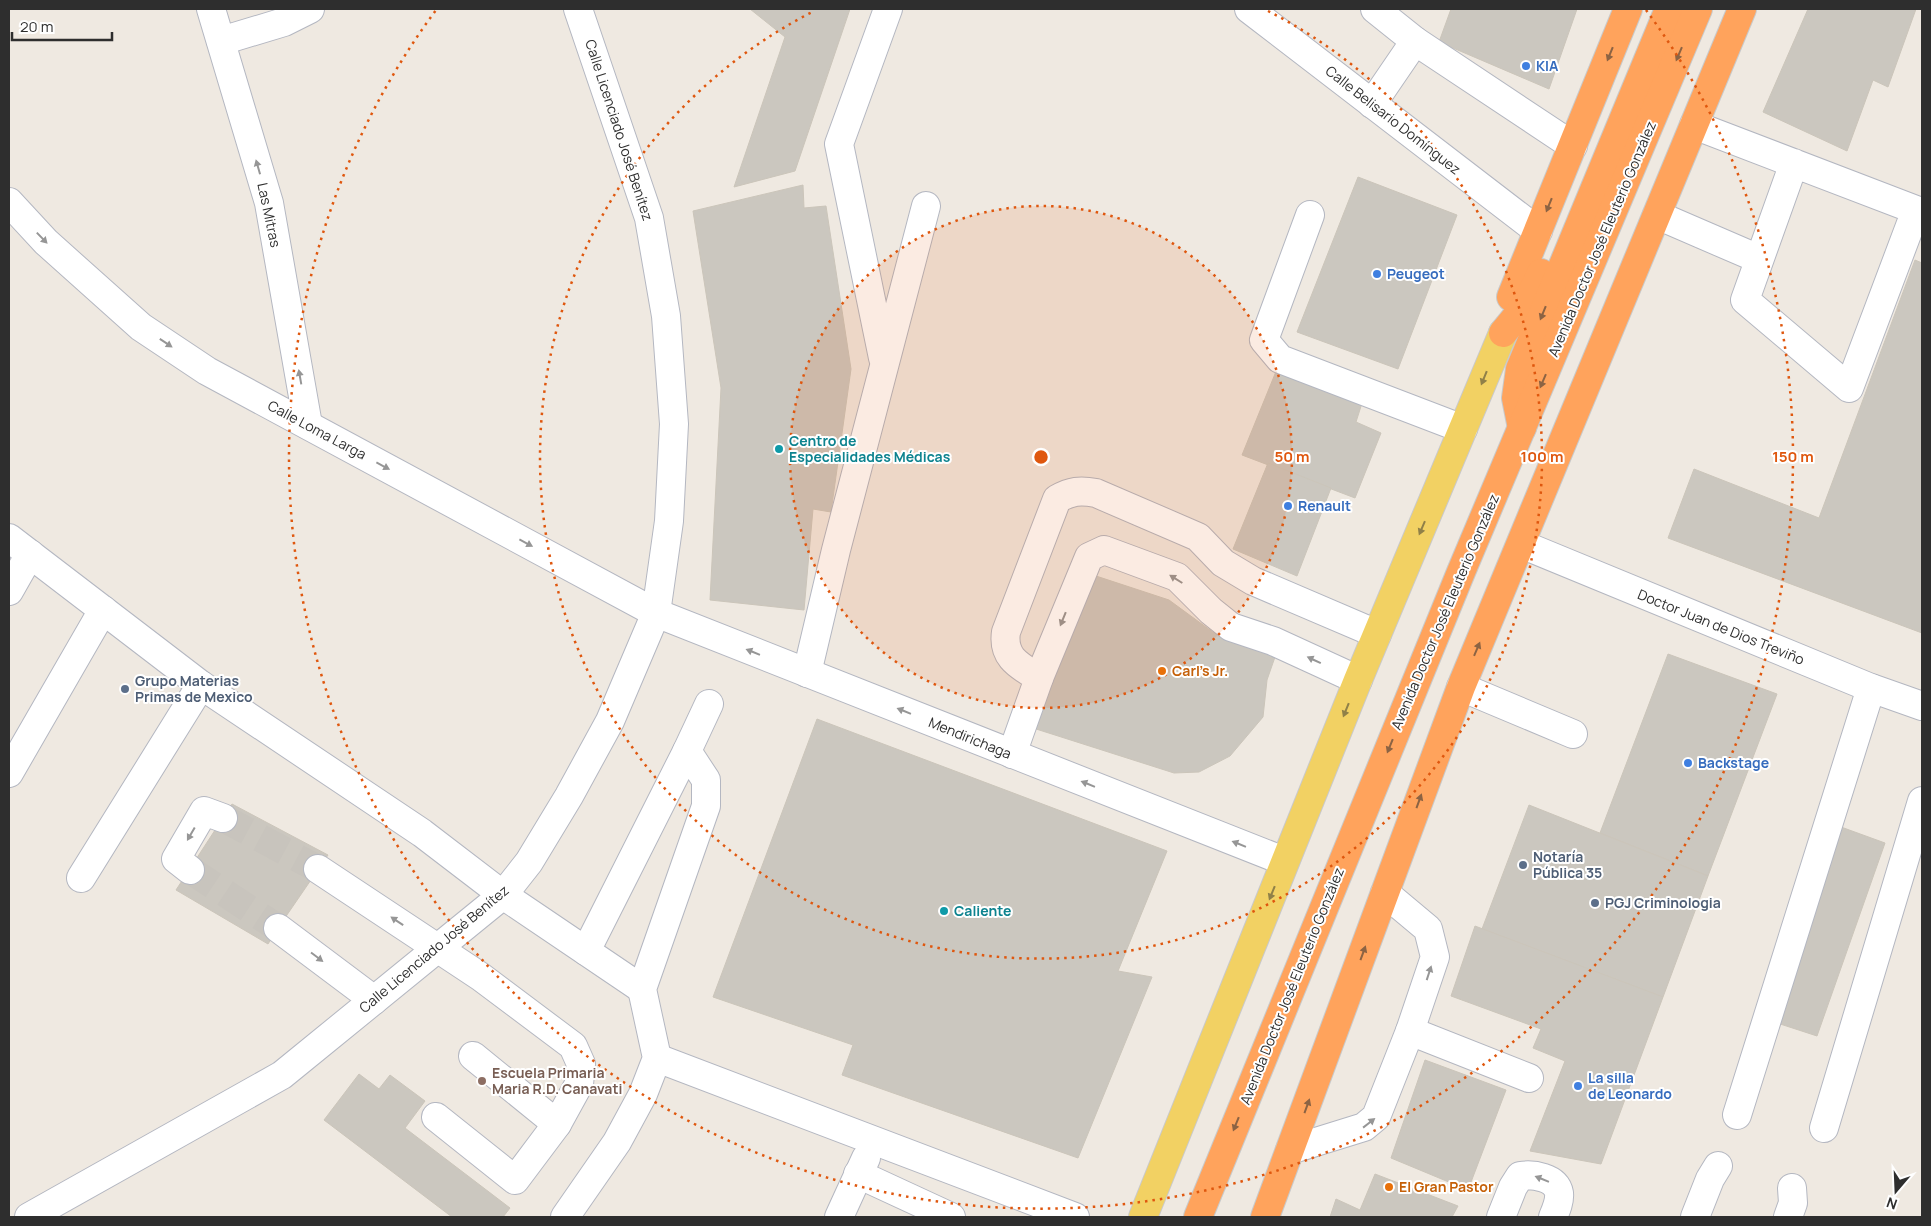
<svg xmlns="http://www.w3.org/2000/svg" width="1931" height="1226" viewBox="0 0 1931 1226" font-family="Manrope,sans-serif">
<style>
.building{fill:#cbc7bf;stroke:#cbc5ba}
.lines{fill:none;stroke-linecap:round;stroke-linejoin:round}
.minor-tunnel{stroke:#c8c4bd;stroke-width:28;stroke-dasharray:28 14;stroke-linecap:butt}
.minor-casing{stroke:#b4b7c1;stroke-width:30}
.major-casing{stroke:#c9c9c9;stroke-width:30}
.highway-casing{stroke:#c9c9c9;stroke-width:30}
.minor{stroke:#fff;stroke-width:28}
.major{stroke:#f2d163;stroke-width:28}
.highway{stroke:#ffa35c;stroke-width:28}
.oneway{fill:#8c6343}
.oneway2{fill:#969696}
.oneway3{fill:#908048}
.ring{fill:none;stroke:#df570e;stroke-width:2.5;stroke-dasharray:2.5 5}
.shop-dot{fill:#3f7fe0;stroke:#fff;stroke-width:2}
.culture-dot{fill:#0f9aa8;stroke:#fff;stroke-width:2}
.food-dot{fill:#e8710a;stroke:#fff;stroke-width:2}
.service-dot{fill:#5c6f8a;stroke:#fff;stroke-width:2}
.education-dot{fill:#8d6e63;stroke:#fff;stroke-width:2}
.labels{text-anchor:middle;stroke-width:4;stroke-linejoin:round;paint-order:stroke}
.shop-label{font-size:14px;font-weight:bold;fill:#366cbe;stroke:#fff;text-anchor:start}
.street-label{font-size:14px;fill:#2e2e2e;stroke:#fff}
.culture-label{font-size:14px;font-weight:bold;fill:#0d838f;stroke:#fff;text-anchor:start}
.food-label{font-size:14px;font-weight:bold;fill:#c56008;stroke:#fff;text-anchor:start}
.service-label{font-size:14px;font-weight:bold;fill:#4e5e75;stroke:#fff;text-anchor:start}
.education-label{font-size:14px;font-weight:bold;fill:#785e54;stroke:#fff;text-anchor:start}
.centre{fill:#df570e;stroke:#fff;stroke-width:2.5}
.ring-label{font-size:15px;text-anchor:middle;font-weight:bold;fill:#df570e;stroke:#fff;stroke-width:4;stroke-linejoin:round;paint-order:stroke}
</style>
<rect width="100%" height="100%" fill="#efe9e1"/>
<!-- building -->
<g class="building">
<path d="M750,9H850L795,171L734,187L785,37Z"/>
<path d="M1451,9H1577L1549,89L1439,42Z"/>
<path d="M1808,9H1916L1888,87L1873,80L1847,151L1763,112Z"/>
<path d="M1358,177L1457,215L1398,369L1297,332Z"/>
<path d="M803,185L804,208L826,206L851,369L831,512L813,509L804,610L710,600L721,388L693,211Z"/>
<path d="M1915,260L1922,263V633L1668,538L1694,469L1819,518Z"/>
<path d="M1277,369L1362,403L1356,422L1381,433L1355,498L1242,455Z"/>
<path d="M1268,463L1331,488L1297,576L1233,549Z"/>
<path d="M1093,575L1169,600L1214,633L1275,657L1267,680L1263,717L1230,756L1199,772L1174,773L1033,728Z"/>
<path d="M1668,654L1777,694L1708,876L1600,833Z"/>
<path d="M817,719L1167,851L1118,971L1152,977L1078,1158L842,1075L853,1045L713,997Z"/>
<path d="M232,804L328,855L278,928L268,944L176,890Z"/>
<path d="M1529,805L1708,876L1663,997L1482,929Z"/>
<path d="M1841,827L1885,843L1817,1036L1771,1021Z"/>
<path d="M1475,926L1663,997L1601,1164L1530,1151L1565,1061L1533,1048L1541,1029L1451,996Z"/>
<path d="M1425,1060L1506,1090L1468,1190L1391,1158Z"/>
<path d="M359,1074L379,1089L390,1075L425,1101L405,1128L510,1208L503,1217H452L324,1120Z"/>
<path d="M1375,1174L1458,1206L1452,1217H1330L1336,1199L1360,1210Z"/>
</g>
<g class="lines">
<!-- minor-tunnel -->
<g class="minor-tunnel">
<path d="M223,818L318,869"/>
<path d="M190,870L278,928"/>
</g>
<!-- minor casing -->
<g class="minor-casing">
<g id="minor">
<path d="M211,9L269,203L308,425"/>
<path d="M1249,9L1538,231"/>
<path d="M1375,9L1415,41"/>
<path d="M221,41L284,22L310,9"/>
<path d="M1372,104L1415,41L1573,146"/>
<path d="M1694,125L1916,210L1849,388L1745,300L1794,163"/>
<path d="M9,202L46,242L141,327L207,371L656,613L1284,861"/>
<path d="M1310,215L1264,340L1280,359L1463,429"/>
<path d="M1657,215L1759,259"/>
<path d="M883,358L839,144L888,9"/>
<path d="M9,538L201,685L422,833L503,895L642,989"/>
<path d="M1521,544L1871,688L1922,706"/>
<path d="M9,591L30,554"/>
<path d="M807,673L836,550L926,206"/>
<path d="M1039,678L1089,557L1104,550L1177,577L1211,611L1231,627L1273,641L1358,680"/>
<path d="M1461,687L1573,734"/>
<path d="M687,751L709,704"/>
<path d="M1012,754L1039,678C1020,666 1002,658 1006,632L1057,499C1071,491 1080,490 1096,493L1198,537L1223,563L1253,581L1377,634"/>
<path d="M9,773L103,610"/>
<path d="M318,869L481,977L573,1046L581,1064L579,1084L557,1124L515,1180L436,1117"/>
<path d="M190,870L176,859L204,811L223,818"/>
<path d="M81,878L201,685"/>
<path d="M278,928L374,1000"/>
<path d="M1410,1031L1529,1078"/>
<path d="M473,1056L557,1124"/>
<path d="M657,1058L1075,1217"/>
<path d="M1737,1115L1871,688"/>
<path d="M1824,1128L1922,801"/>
<path d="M1290,1150L1364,1127L1376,1117L1410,1031L1435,957L1428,929L1385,893"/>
<path d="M858,1174L951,1217"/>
<path d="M29,1217L282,1075L503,895L529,862L569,796L610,721L656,613L669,521L674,424L666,316L649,218L578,9"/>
<path d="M565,1217L617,1142L643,1094L657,1058L642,989L706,806V780L687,751L586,951"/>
<path d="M839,1217L866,1158"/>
<path d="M1501,1217L1513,1187L1520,1176C1533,1174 1556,1177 1559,1193C1560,1201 1556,1210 1553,1217"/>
<path d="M1695,1217L1710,1179L1718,1166"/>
<path d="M1788,1217L1793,1203L1792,1188"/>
</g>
</g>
<!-- major casing -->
<g class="major-casing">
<path id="major" d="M1143,1217L1358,680L1503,333"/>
</g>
<!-- highway casing -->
<g class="highway-casing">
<g id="highway">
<path d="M1511,297L1628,9"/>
<path d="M1503,333L1526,305L1541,273"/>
<path d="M1522,428L1516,398L1520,369L1669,9"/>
<path d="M1198,1217L1461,572L1698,9"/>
<path d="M1265,1217L1461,687L1742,9"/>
</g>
</g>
<!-- minor -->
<use href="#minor" class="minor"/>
<!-- major -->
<use href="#major" class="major"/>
<!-- highway -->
<use href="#highway" class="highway"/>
</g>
<!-- one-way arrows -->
<defs><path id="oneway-solid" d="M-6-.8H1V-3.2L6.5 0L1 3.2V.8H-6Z" transform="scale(1.25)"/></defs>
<g class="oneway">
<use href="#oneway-solid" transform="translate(1610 54) rotate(112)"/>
<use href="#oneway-solid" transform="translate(1679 54) rotate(113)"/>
<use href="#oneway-solid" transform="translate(1549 205) rotate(112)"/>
<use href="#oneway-solid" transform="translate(1543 313) rotate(112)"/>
<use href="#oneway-solid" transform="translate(1543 381) rotate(113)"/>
<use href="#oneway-solid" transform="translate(1477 649) rotate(-67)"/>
<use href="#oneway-solid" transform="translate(1390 746) rotate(112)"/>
<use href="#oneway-solid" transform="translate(1419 801) rotate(-70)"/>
<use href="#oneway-solid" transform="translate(1363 953) rotate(-70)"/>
<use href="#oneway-solid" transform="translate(1307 1106) rotate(-70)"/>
<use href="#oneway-solid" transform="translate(1236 1124) rotate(112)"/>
</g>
<g class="oneway2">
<use href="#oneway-solid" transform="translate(258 167) rotate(-106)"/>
<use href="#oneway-solid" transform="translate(42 238) rotate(46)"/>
<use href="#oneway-solid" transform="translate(166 343) rotate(34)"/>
<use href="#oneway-solid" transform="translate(300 377) rotate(-100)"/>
<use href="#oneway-solid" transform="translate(383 466) rotate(28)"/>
<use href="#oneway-solid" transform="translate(526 543) rotate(28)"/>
<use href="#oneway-solid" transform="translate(1176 579) rotate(-148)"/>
<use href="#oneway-solid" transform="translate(1063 619) rotate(112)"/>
<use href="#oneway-solid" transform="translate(753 652) rotate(-158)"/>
<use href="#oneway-solid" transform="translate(1314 660) rotate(-155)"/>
<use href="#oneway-solid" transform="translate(904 711) rotate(-158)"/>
<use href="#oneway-solid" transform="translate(1088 784) rotate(-158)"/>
<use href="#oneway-solid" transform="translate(191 834) rotate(120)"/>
<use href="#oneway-solid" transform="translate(1239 844) rotate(-158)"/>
<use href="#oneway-solid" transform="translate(397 921) rotate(-146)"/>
<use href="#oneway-solid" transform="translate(317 957) rotate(37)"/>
<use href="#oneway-solid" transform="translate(1429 973) rotate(-72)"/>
<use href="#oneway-solid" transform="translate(1369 1123) rotate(-38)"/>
<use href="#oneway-solid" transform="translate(1542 1179) rotate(-158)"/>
</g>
<g class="oneway3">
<use href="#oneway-solid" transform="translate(1484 378) rotate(112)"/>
<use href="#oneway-solid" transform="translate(1422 528) rotate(113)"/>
<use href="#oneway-solid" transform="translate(1346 710) rotate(112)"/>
<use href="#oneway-solid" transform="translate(1272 893) rotate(112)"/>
</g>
<!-- distance rings -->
<circle cx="1041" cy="457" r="251" fill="#df570e" fill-opacity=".12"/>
<g class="ring">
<circle cx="1041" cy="457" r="251"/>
<path d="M1268 11A501 501 0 1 1 814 11"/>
<path d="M1646 10A752 752 0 1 1 436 10"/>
</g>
<!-- markers -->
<g class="shop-dot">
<circle cx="1526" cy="66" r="5"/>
<circle cx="1377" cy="274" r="5"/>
<circle cx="1288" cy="506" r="5"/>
<circle cx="1688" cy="763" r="5"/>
<circle cx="1578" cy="1086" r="5"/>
</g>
<g class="culture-dot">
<circle cx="779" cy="449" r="5"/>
<circle cx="944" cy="911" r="5"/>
</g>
<g class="food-dot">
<circle cx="1162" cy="671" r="5"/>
<circle cx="1389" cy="1187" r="5"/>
</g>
<g class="service-dot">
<circle cx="125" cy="689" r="5"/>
<circle cx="1523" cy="865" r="5"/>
<circle cx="1595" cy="903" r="5"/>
</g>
<circle class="education-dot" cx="482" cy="1081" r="5"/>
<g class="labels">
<!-- shop labels -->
<g class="shop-label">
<text x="1536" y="71">KIA</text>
<text x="1387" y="279">Peugeot</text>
<text x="1298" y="511">Renault</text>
<text x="1698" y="768">Backstage</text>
<text x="1588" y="1083">La silla<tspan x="1588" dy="16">de Leonardo</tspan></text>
</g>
<!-- street labels -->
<g class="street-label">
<text transform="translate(1393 120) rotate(38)" y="5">Calle Belisario Domínguez</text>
<text transform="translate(619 130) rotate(72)" y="5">Calle Licenciado José Benítez</text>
<text transform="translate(269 215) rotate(78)" y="5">Las Mitras</text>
<text transform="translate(1602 239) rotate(-67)" y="5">Avenida Doctor José Eleuterio González</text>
<text transform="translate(317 430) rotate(28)" y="5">Calle Loma Larga</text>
<text transform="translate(1445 612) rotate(-67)" y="5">Avenida Doctor José Eleuterio González</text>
<text transform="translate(1721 627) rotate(22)" y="5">Doctor Juan de Dios Treviño</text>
<text transform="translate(970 738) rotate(22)" y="5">Mendirichaga</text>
<text transform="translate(434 949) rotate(-40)" y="5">Calle Licenciado José Benítez</text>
<text transform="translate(1292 986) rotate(-68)" y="5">Avenida Doctor José Eleuterio González</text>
</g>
<!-- culture labels -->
<g class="culture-label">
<text x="789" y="446">Centro de<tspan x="789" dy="16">Especialidades Médicas</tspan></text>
<text x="954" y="916">Caliente</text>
</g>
<!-- food labels -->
<g class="food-label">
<text x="1172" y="676">Carl's Jr.</text>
<text x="1399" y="1192">El Gran Pastor</text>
</g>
<!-- service labels -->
<g class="service-label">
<text x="135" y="686">Grupo Materias<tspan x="135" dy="16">Primas de Mexico</tspan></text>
<text x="1533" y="862">Notaría<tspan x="1533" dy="16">Pública 35</tspan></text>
<text x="1605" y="908">PGJ Criminologia</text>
</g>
<!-- education labels -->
<g class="education-label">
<text x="492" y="1078">Escuela Primaria<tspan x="492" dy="16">Maria R.D. Canavati</tspan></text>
</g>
</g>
<circle cx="1041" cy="457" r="8" class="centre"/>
<g class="ring-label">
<text x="1292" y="462">50 m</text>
<text x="1542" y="462">100 m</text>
<text x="1793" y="462">150 m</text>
</g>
<!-- border -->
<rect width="1931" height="1226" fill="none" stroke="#2e2e2e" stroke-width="20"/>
<!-- north arrow -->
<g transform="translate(1896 1191) rotate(199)" stroke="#ffffff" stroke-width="4" paint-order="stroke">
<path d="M0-4L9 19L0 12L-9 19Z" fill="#2e2e2e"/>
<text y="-8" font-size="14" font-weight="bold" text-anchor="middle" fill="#2e2e2e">N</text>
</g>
<!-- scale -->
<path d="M12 32v8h100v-8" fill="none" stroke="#2e2e2e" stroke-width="2.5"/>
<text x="20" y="32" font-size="15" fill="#2e2e2e" stroke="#ffffff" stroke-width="4" paint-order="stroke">20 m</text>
</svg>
